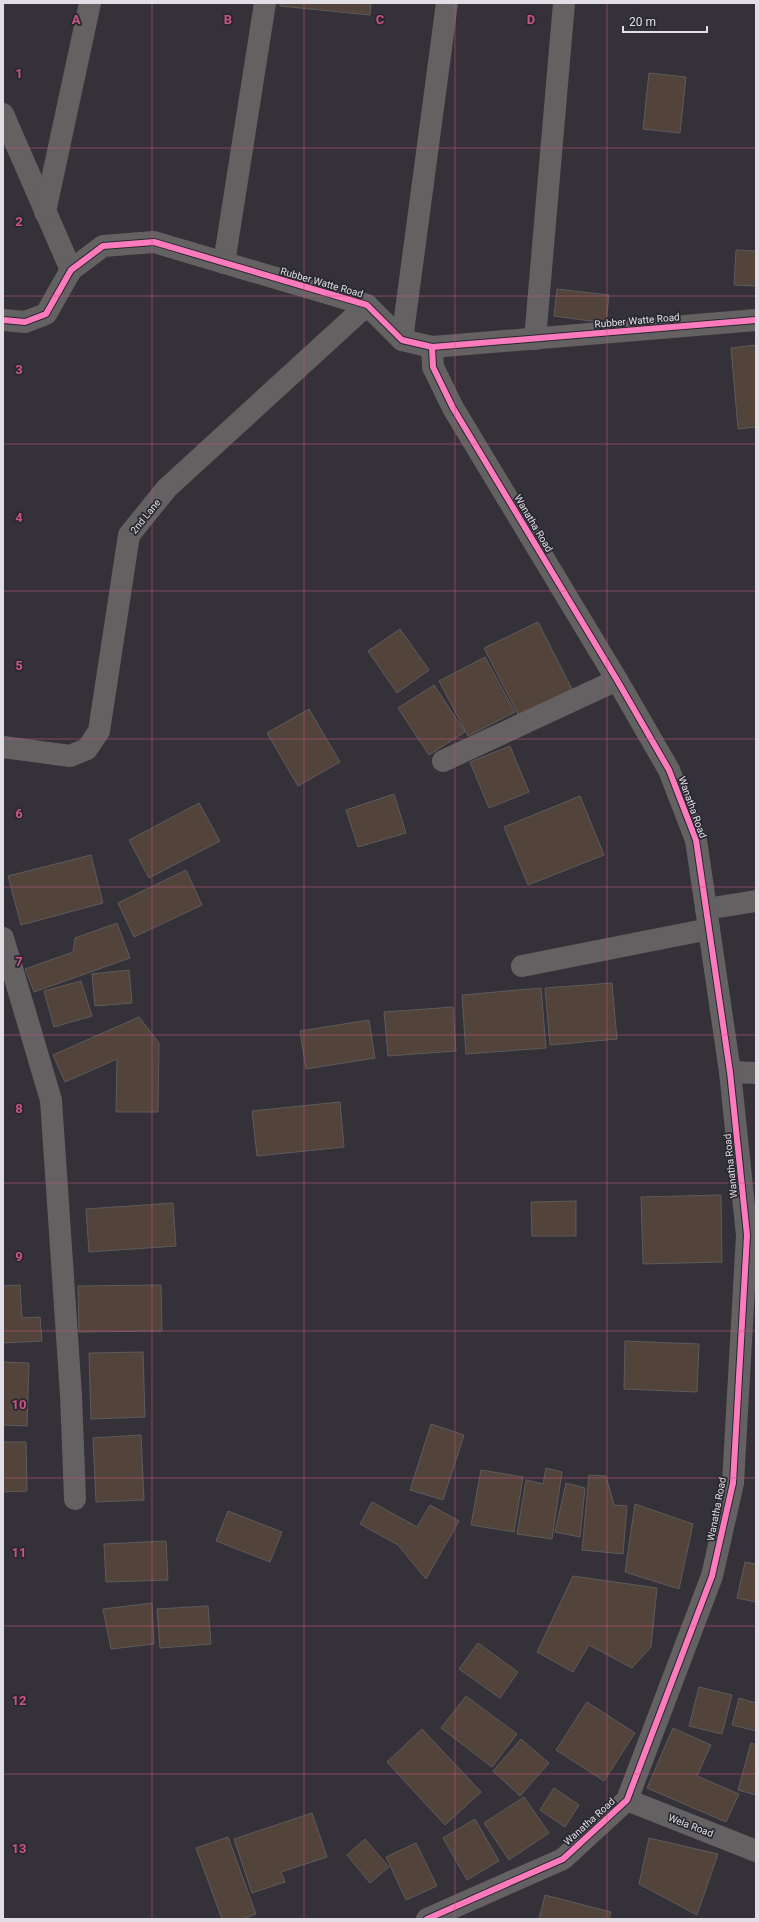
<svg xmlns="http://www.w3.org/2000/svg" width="759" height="1922" viewBox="0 0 759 1922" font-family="Roboto,sans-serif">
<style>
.building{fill:#52443a;stroke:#5e5b5d}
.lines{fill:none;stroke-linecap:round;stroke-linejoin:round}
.minor{stroke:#636162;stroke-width:22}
.cycleway-casing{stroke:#29272f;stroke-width:8}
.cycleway{stroke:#fd7abc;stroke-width:6}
.grid{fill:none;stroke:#cb5484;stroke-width:1;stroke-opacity:0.55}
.labels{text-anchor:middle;stroke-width:3.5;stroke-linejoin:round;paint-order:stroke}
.street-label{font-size:10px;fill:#e1dfe5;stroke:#29272f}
.grid-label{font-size:13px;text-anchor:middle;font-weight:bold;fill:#cb5484;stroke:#29272f;stroke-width:3.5;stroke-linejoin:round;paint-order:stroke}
</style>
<rect width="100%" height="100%" fill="#343238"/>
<!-- building -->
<g class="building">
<path d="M280,3H371L370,15L280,6Z"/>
<path d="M649,73L686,77L680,133L643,129Z"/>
<path d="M736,250L756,251V286L734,285Z"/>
<path d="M557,289L609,295L606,323L554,316Z"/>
<path d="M756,345V427L738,429L731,348Z"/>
<path d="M538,622L572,689L519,716L484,648Z"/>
<path d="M400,629L429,670L397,693L368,651Z"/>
<path d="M485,657L515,712L468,736L439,681Z"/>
<path d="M434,685L465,732L429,755L398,708Z"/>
<path d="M309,709L340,762L298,786L267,733Z"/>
<path d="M510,746L529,792L489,808L470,762Z"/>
<path d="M394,794L406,833L358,847L346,810Z"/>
<path d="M580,796L604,855L528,885L504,827Z"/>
<path d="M199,803L220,841L149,878L129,840Z"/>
<path d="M91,855L103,903L21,925L8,876Z"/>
<path d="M186,870L202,905L134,937L118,903Z"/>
<path d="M117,923L130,958L34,992L25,969L73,952L75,938Z"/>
<path d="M129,970L132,1003L95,1006L92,974Z"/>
<path d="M81,981L92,1016L54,1027L44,991Z"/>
<path d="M612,983L617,1039L550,1045L545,988Z"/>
<path d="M541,988L546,1048L466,1054L462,995Z"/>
<path d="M453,1007L456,1051L388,1056L384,1012Z"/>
<path d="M139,1017L159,1043L158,1112H116L117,1059L65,1082L53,1055Z"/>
<path d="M369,1020L375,1058L306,1069L300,1031Z"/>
<path d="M340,1102L344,1147L257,1156L252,1111Z"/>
<path d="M721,1195L722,1262L643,1264L641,1197Z"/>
<path d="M576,1201V1236H532L531,1202Z"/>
<path d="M173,1203L176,1246L89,1252L86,1209Z"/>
<path d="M20,1285L22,1318L40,1317L42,1341L3,1343V1286Z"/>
<path d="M161,1285L162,1331L79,1332L78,1286Z"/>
<path d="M625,1341L699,1344L697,1392L624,1389Z"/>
<path d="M143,1352L145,1417L91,1419L89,1353Z"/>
<path d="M3,1362L29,1363L27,1426L3,1425Z"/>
<path d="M431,1424L464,1435L443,1500L410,1490Z"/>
<path d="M141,1435L144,1500L96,1502L93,1438Z"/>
<path d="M3,1442H26L27,1491L3,1492Z"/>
<path d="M546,1468L562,1472L552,1539L517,1534L526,1480L543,1484Z"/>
<path d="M481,1470L523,1477L514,1532L471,1525Z"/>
<path d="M589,1475L606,1476L614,1505L627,1506L623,1554L582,1550Z"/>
<path d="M566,1483L585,1488L580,1537L555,1532Z"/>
<path d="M372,1502L417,1527L430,1505L459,1521L426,1579L398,1545L360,1524Z"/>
<path d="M635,1504L693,1524L679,1589L625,1572Z"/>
<path d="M228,1511L282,1532L270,1562L216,1541Z"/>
<path d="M166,1541L168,1580L106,1582L104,1544Z"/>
<path d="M745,1562L756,1564V1602L737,1598Z"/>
<path d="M573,1576L657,1588L651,1647L632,1668L589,1645L573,1672L537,1652Z"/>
<path d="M152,1603L154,1644L111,1649L103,1609Z"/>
<path d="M208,1606L211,1644L160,1648L157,1609Z"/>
<path d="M478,1643L518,1672L500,1698L459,1669Z"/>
<path d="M699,1687L732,1695L722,1734L689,1726Z"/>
<path d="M466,1696L517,1734L492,1767L441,1728Z"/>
<path d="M739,1698L756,1703V1731L732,1725Z"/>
<path d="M587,1702L635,1733L604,1781L556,1750Z"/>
<path d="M673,1728L711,1745L697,1776L739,1794L726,1822L647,1788Z"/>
<path d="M422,1729L481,1792L445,1825L387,1762Z"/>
<path d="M521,1739L549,1763L520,1796L493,1771Z"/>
<path d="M751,1743L756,1745V1795L738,1790Z"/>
<path d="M554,1788L579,1805L565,1827L540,1810Z"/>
<path d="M524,1797L549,1833L509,1860L484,1823Z"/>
<path d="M312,1813L327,1857L281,1872L285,1882L252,1893L234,1839Z"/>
<path d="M475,1819L499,1861L467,1880L443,1838Z"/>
<path d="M228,1837L256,1914L243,1919H222L196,1848Z"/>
<path d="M649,1838L718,1854L697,1915L639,1884Z"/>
<path d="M365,1839L389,1867L370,1883L347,1855Z"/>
<path d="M416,1843L437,1886L406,1900L386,1857Z"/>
<path d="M545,1895L611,1912L609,1919H539Z"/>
</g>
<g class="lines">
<!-- minor -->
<g class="minor">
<path d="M3,114L71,270"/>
<path d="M45,212L90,3"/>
<path d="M224,263L265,3"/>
<path d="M3,320L25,322L46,314L71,270L103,246L154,242L367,305L402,340L432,347L756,320"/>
<path d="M535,339L564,3"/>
<path d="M402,340L447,3"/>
<path d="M3,747L70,756L87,749L99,731L129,535L167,488L367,305"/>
<path d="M443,761L617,680"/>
<path d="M706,909L756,901"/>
<path d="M3,938L51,1100L71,1395L75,1499"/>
<path d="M522,966L709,929"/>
<path d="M730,1072L756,1073"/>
<path d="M627,1800L756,1851"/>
<path d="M427,1919L563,1859L627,1800L712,1576L733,1483L747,1235L730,1072L696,840L669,770L617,680L453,408L433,367L432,347"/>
</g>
<!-- cycleway casing -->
<g class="cycleway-casing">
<g id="cycleway">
<path d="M3,320L25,322L46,314L71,270L103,246L154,242L367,305L402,340L432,347L756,320"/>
<path d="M427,1919L563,1859L627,1800L712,1576L733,1483L747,1235L730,1072L696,840L669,770L617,680L453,408L433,367L432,347"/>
</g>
</g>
<!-- cycleway -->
<use href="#cycleway" class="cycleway"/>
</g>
<!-- grid -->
<path class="grid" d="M152,3V1919M304,3V1919M455,3V1919M607,3V1919M3,148H756M3,296H756M3,444H756M3,591H756M3,739H756M3,887H756M3,1035H756M3,1183H756M3,1331H756M3,1478H756M3,1626H756M3,1774H756"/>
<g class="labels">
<!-- street labels -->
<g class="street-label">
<text transform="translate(322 282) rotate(16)" y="4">Rubber Watte Road</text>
<text transform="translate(637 320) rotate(-5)" y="4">Rubber Watte Road</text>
<text transform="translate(145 516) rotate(-51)" y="4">2nd Lane</text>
<text transform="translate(534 523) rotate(59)" y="4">Wanatha Road</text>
<text transform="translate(693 807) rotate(70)" y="4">Wanatha Road</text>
<text transform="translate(730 1166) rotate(-96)" y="4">Wanatha Road</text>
<text transform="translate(716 1509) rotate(-79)" y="4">Wanatha Road</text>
<text transform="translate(589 1821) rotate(-42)" y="4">Wanatha Road</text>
<text transform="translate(691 1825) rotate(21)" y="4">Wela Road</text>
</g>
</g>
<g class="grid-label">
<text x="76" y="24">A</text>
<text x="228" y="24">B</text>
<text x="380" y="24">C</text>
<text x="531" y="24">D</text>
<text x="19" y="78">1</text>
<text x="19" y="226">2</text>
<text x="19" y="374">3</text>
<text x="19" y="522">4</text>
<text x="19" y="670">5</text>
<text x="19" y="818">6</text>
<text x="19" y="966">7</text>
<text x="19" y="1113">8</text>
<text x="19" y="1261">9</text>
<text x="19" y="1409">10</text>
<text x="19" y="1557">11</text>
<text x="19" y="1705">12</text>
<text x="19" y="1853">13</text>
</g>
<!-- border -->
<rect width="759" height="1922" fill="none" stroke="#e1dfe5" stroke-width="8"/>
<!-- scale -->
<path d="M623 26v6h84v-6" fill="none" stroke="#e1dfe5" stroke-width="2"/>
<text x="629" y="26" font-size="12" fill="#e1dfe5" stroke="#29272f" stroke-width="3" paint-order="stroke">20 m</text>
</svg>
